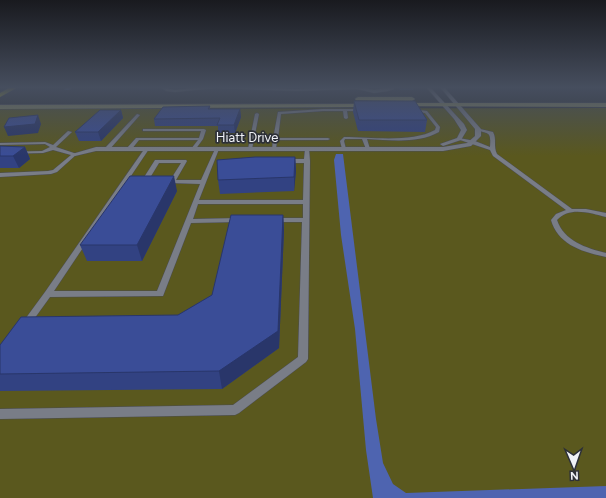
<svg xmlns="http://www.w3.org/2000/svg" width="606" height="498" viewBox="0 0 606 498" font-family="Figtree,sans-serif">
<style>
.green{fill:#5a581e}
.water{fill:#4e64b0}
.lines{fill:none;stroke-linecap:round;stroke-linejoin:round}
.canal{fill:#4e64b0;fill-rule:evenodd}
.service-casing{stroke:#4a4c53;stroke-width:1}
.minor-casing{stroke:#4a4c53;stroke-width:1}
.secondary-casing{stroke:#4a4c53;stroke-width:1}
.motorway-casing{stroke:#4a4c53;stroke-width:1}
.service{fill:#797d87;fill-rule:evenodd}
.minor{fill:#797d87;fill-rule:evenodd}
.secondary{fill:#8e8f64;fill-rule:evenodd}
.motorway{fill:#bfb912;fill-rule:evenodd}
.wall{fill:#324282}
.shaded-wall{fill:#29366a}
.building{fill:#3a4d97;stroke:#29366a}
.labels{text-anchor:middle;stroke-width:3.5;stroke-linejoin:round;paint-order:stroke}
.far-street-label{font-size:13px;fill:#f0f2f7;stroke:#2d3038}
</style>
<rect width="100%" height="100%" fill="#2d3038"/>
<!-- green -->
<path class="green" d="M606,108V498H0V109Z"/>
<!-- water -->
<path class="water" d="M336,154H343L376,419L383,463L393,484L406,493L606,486V498H373L366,450L355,329L341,235L334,160Z"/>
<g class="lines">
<!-- canal -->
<path class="canal" d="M67,87H74L69,90H65L64,89Z"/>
<!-- service casing -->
<g class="service-casing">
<g id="service">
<path d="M323,109H361L363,110L361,111H347L348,118L346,119L344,118L343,111H323L281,114L278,138H328L330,139L328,140H277L276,149L272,150L273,139L278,112Z"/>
<path d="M412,109L427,111L440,127L439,132C417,144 391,140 367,139L370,149L368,150L366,149L362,139H345L344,141L346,149L344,150L342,149L340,141L344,137C370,137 412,143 435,130L436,127L425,113L411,111L410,110Z"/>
<path d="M257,113L259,114L252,149L250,150L248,149L255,114Z"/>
<path d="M137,114L140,115L109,150H105V148Z"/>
<path d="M476,128L493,132C497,139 493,146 497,154L572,209H586L606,213V217C591,213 569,206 557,220C564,241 586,248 606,253V257C583,252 558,245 551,220L556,214L566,210L493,156L490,150L457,139L459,138L475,141L490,147C491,132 490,134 476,130Z"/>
<path d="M143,129H204L206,130L203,139L195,150L191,149L198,140H139L131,150H127V148L136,138H199L201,131H143Z"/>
<path d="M68,131L72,132L56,147L77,154L57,172L51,174L0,177V173L48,171L53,170L71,155L53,150L43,153L0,154V152L42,151L50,147L45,144L0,145V143L45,142L53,145Z"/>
<path d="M145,148L149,149L54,291H157L200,184L170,183L169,182L181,163H159L148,181L149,182L148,183H142L141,182L155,160H186L187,161L176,180H201L215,149L219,148V149L199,200H303L304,163H287L284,161L287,159H304L305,149L309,148L310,161L308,359L306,362L239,413L235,415L0,419V409L233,405L298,357L302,222H274L271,220L274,218H303V204H198L193,219L238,218L241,220L238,222L191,223L163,296L50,297L29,326L26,327L23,326L22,324L23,322L45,292Z"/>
</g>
</g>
<!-- minor casing -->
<g class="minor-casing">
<g id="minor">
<path d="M161,87L175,90L204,87L296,89L360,87L374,90L393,87L394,89L388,91L374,93L357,89L296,91L215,88L175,92L166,91Z"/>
<path d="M426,87H430L464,124L467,130L461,140L443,146L440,144L457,138L461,130L454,119Z"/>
<path d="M440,87H444L481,129V136L471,146L443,151H96L75,156L72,154L96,147H443L467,143L475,136V129Z"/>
</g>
</g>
<!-- secondary casing -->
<g class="secondary-casing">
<g id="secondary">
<path d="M358,97H412L415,99L412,101L356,100L355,99Z"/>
<path d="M404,103H606V107L402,106V104Z"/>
<path d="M368,104V106L366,107L0,109V105Z"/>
</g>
</g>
<!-- motorway casing -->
<g class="motorway-casing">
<path id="motorway" d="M11,87H18L0,97V93Z"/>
</g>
<!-- service -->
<use href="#service" class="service"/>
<!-- minor -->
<use href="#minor" class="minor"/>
<!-- secondary -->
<use href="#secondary" class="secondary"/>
<!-- motorway -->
<use href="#motorway" class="motorway"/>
</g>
<!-- wall -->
<g class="wall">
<path d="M395,87H414L413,90H400Z"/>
<path d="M459,87H606V88H461Z"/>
<path d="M354,101L427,120L425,132L358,131L353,112Z"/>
<path d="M210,106V109H240L241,117L235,133H218V126H155L154,119Z"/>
<path d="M121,110L123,118L101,141H79L75,132Z"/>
<path d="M0,146L25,147L30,159L19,168H0Z"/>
<path d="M295,157L296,171L294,191L220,194L218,180Z"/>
<path d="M177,191L142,261H87L80,245Z"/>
<path d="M283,215L284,230L279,348L222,389L0,391V345L178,315L212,295Z"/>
</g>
<!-- shaded-wall -->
<g class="shaded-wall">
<path d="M137,87H155V88L138,90Z"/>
<path d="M372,87H383L372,88Z"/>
<path d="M240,109L241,117L235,133L234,125Z"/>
<path d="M121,110L123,118L101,141L98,132Z"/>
<path d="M38,115L41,124L38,133L8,136L4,127Z"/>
<path d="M25,147L30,159L19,168L13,156Z"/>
<path d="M295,157L296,171L294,191V177Z"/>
<path d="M174,176L177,191L142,261L137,245Z"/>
<path d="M283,215L284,230L279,348L222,389L219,371Z"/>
</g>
<!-- building -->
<g class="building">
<path d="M354,101H415L427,120H359Z"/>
<path d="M210,106L208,109H240L234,125H217L220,118L154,119L163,107Z"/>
<path d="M100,110H121L98,132H75Z"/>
<path d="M38,115L35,124L4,127L9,118Z"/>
<path d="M0,146L25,147L13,156H0Z"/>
<path d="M255,157H295L294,177L218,180L217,160Z"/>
<path d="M130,176H174L137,245H80Z"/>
<path d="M231,215H283L278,331L219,371L0,374V345L21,317L178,315L212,295Z"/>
</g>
<!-- sky -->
<linearGradient id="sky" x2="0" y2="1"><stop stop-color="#191a1f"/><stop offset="0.56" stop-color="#464e5e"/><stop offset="1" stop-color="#464e5e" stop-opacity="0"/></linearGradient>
<rect width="606" height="156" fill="url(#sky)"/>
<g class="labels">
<!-- far-street labels -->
<g class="far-street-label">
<text x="247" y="142">Hiatt Drive</text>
</g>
</g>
<!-- north arrow -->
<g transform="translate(574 466) rotate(178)" stroke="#2d3038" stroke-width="3" paint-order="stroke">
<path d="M0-3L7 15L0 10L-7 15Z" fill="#f0f2f7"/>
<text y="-6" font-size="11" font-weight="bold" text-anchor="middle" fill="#f0f2f7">N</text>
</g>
</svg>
